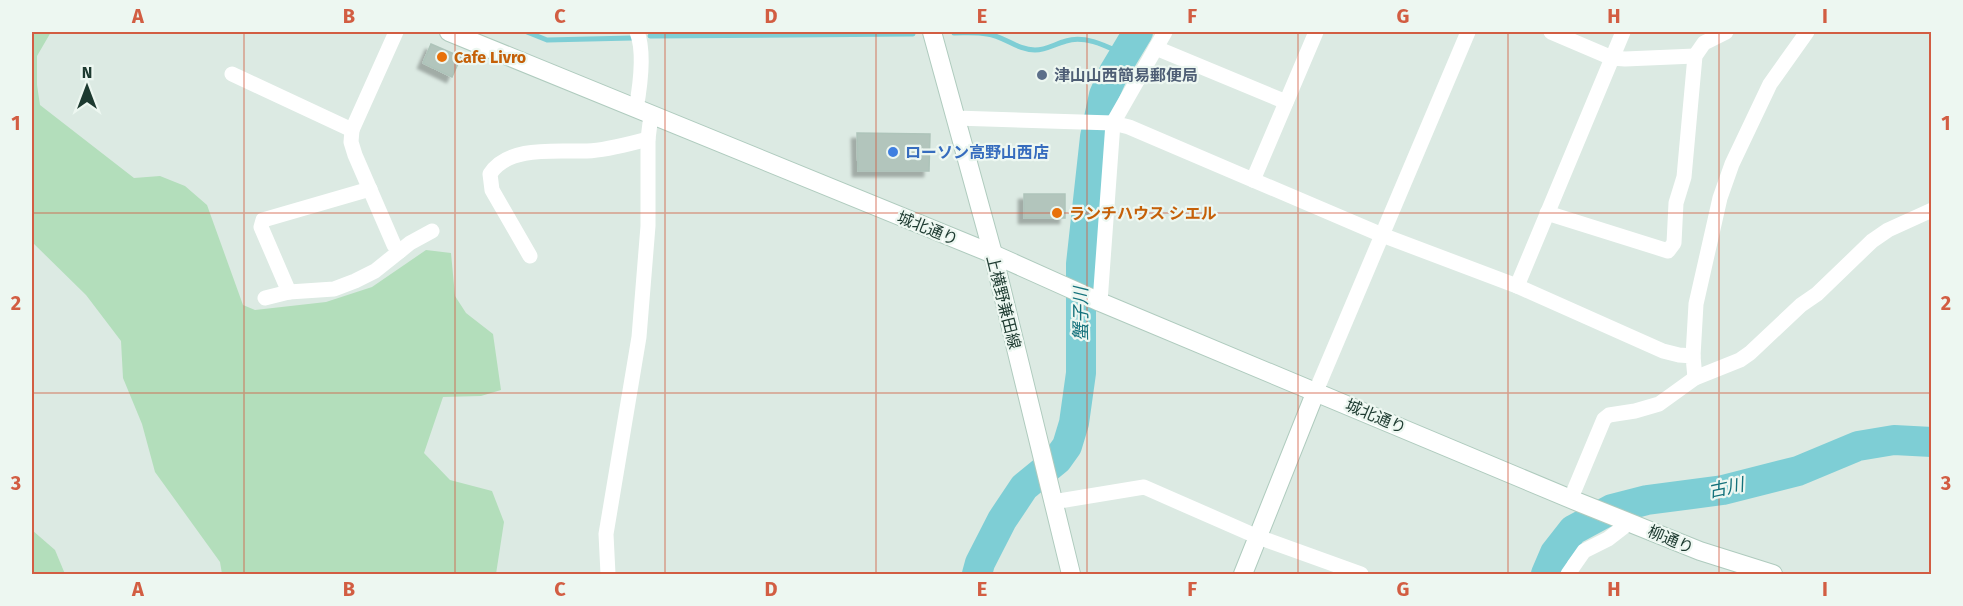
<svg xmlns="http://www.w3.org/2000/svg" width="1963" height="606" viewBox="0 0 1963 606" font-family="'Fira Sans','Noto Sans JP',sans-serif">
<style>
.green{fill:#b3debb}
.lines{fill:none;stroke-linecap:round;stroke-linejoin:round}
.stream{stroke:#7eced5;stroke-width:5}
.river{stroke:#7eced5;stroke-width:30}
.building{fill:#b2c5bc;stroke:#aec4ba;stroke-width:1.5;filter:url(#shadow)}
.secondary-casing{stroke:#afcbbe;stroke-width:20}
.street{stroke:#fff;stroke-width:15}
.secondary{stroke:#fff;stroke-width:18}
.grid{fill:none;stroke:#d25d42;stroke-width:1.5;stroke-opacity:0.55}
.food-dot{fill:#e8710a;stroke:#edf7f1;stroke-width:2}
.service-dot{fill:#5c6f8a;stroke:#edf7f1;stroke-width:2}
.shop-dot{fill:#3f7fe0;stroke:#edf7f1;stroke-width:2}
.labels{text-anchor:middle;stroke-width:4.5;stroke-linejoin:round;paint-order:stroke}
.food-label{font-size:16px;font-weight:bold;fill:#c56008;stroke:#edf7f1;text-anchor:start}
.service-label{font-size:16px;font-weight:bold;fill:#4e5e75;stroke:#edf7f1;text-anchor:start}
.shop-label{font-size:16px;font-weight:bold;fill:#366cbe;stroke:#edf7f1;text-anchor:start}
.street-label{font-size:16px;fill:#1d3a30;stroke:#edf7f1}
.water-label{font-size:18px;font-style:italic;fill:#13717b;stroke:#edf7f1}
.neatline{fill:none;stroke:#d25d42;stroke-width:2}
.grid-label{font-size:20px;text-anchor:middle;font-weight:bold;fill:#d25d42}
</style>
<defs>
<filter id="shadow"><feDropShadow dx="-5.5" dy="5.5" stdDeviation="1.5" flood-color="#0004"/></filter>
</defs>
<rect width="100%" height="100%" fill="#dceae3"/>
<!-- green -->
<g class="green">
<path d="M32,32H51L37,56V85L40,105L134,178L160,176L185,186L207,205L243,305L255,310L326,302L372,287L426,250L451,253L455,296L466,313L493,334L501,390L481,396L443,397L424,453L450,480L492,491L504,522L496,574H222L220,562L155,472L142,424L123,378L121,341L86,295L32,242Z"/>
<path d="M32,530L55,550L65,574H32Z"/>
</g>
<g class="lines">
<!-- stream -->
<g class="stream">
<path d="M527,32L547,40L632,38"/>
<path d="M954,33C965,33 976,32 987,34C1004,36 1017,50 1035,50C1046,50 1055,44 1066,41C1085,35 1106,46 1123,54"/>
<path d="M650,36L913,34"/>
</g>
<!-- river -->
<g class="river">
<path d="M977,574L980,563L1002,520L1024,487L1057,460L1067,446L1074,423L1081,373V264L1095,137L1104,95L1114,72L1138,32"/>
<path d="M1546,574L1555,553L1573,530L1612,509L1647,500L1723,490L1798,471L1858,446L1894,440L1932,442"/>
</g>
</g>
<!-- building -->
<g class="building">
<path d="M431,44L461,57L452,77L423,63Z"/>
<path d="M857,133L930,134L929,171H858Z"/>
<rect x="1024" y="194" width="41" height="24"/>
</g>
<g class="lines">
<!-- secondary casing -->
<g class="secondary-casing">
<g id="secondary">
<path d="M449,32L993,254L1100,302L1578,502L1700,551L1773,574"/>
<path d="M932,32L993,254L1071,574"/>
<path d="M1243,574L1316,391"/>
</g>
</g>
<!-- street -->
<g class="street">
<path d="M1551,32L1612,58L1625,59L1695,56"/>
<path d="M1156,48L1286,102"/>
<path d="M232,74L352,130L396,32"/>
<path d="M636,109C640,87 645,52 637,32"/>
<path d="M955,118L1113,123L1129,127L1382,235L1517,286L1663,351L1679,355L1693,356L1695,378"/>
<path d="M352,130L351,142L355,155L394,245L400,251"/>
<path d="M1253,180L1316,32"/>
<path d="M1547,213L1668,251L1674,243L1676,203L1684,177L1695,56L1704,43L1726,32"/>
<path d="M530,256L492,190L490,174C508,145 558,152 587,151C608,150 628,144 648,139"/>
<path d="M1517,286L1623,32"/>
<path d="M289,292L261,227L263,220L370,189"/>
<path d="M265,298L289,292L334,289L355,281L375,271L410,243L432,231"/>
<path d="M1100,302L1113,123L1165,32"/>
<path d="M1693,356L1696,304L1720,198L1732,164L1770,84L1807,32"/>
<path d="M1316,391L1468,32"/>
<path d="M1571,498L1604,419L1609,415L1635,411L1659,404L1695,378L1740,360L1750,353L1801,305L1817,294L1872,241L1888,230L1932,210"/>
<path d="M1053,502L1144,487L1258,537L1361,574"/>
<path d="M608,574L606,534L639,337L648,226V139L651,115"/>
<path d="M1568,574L1584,551L1608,539L1630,522"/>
</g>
<!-- secondary -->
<use href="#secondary" class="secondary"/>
</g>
<!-- grid -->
<path class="grid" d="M244,32V574M455,32V574M665,32V574M876,32V574M1087,32V574M1298,32V574M1508,32V574M1719,32V574M32,213H1932M32,393H1932"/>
<!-- markers -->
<g class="food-dot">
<circle cx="442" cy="57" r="6"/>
<circle cx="1057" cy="213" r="6"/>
</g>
<circle class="service-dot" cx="1042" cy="75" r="6"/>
<circle class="shop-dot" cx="893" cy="152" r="6"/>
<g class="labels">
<!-- food labels -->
<g class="food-label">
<text x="454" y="63">Cafe Livro</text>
<text x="1069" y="219">ランチハウス シエル</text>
</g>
<!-- service labels -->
<g class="service-label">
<text x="1054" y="81">津山山西簡易郵便局</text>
</g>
<!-- shop labels -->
<g class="shop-label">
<text x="905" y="158">ローソン高野山西店</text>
</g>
<!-- street labels -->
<g class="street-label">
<text transform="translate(928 228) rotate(22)" y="6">城北通り</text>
<text transform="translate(1004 302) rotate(76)" y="6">上横野兼田線</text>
<text transform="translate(1376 416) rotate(23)" y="6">城北通り</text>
<text transform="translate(1671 539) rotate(23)" y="6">柳通り</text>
</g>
<!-- water labels -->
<g class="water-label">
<text transform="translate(1081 314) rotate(-90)" y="6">蟹子川</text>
<text transform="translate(1726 488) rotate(-12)" y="6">古川</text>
</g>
</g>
<!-- border -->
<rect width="1963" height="606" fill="none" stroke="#edf7f1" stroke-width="66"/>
<!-- north arrow -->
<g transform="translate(87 87)" stroke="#edf7f1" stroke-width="4.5" paint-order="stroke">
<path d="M0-4.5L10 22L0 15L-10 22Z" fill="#1d3a30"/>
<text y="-9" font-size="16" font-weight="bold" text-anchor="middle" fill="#1d3a30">N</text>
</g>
<rect x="33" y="33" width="1897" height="540" class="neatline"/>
<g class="grid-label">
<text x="138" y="23">A</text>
<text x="349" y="23">B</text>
<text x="560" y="23">C</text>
<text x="771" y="23">D</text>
<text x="982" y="23">E</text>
<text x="1192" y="23">F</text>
<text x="1403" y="23">G</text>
<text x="1614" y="23">H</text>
<text x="1825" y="23">I</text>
<text x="16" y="130">1</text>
<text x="1946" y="130">1</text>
<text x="16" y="310">2</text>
<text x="1946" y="310">2</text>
<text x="16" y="490">3</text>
<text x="1946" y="490">3</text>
<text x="138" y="596">A</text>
<text x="349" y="596">B</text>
<text x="560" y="596">C</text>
<text x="771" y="596">D</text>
<text x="982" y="596">E</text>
<text x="1192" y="596">F</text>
<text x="1403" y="596">G</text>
<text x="1614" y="596">H</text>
<text x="1825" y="596">I</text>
</g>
</svg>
